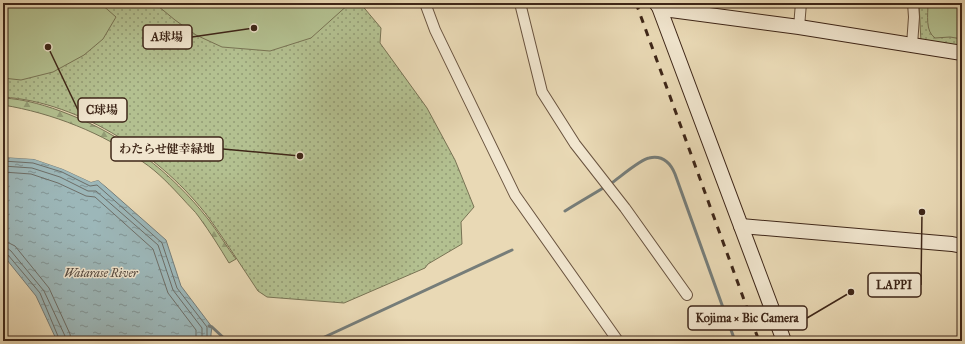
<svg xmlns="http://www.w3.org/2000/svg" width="965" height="344" viewBox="0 0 965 344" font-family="'IM FELL Great Primer','Noto Serif JP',serif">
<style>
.grass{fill:url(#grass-dots);stroke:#787354}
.forest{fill:url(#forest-firs);stroke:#787354}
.pitch{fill:#b3c090;stroke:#787354}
.water{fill:url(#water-ripples);stroke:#767d79}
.pier{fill:#e9d9b5}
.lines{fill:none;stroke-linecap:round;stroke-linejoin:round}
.shore{stroke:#6d6e68;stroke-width:1}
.stream{stroke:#767d79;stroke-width:3}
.street-casing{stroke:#69533f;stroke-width:12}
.secondary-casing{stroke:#3e2618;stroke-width:16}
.street{stroke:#f1e6cf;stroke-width:10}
.secondary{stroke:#f1e6cf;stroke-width:14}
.rail{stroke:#3e2618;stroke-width:3;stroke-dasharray:7 7;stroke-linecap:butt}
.labels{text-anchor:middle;stroke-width:3;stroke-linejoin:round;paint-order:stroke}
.water-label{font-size:12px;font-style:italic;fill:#564a40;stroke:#f1e6cf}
.leader{fill:none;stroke:#3e2618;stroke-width:1.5}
.callout-dot{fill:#3e2618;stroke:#f1e6cf;stroke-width:1.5}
.callout{fill:#f1e6cf;stroke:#3e2618;stroke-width:1.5}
.callout-label{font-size:12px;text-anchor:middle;font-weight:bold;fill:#3e2618}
</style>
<defs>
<pattern id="grass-dots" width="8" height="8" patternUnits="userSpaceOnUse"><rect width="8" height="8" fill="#b3c090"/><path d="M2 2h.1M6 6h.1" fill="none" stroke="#939c75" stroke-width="1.8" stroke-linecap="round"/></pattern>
<pattern id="forest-firs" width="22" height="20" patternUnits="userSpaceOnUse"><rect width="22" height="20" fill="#b3c090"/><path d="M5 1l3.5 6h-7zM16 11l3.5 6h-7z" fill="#939c75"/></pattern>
<pattern id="water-ripples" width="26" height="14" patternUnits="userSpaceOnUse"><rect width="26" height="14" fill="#9cb7b9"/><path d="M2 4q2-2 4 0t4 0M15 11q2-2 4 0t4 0" fill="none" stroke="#819595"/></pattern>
</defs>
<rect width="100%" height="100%" fill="#e9d9b5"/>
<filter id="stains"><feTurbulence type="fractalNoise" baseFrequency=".005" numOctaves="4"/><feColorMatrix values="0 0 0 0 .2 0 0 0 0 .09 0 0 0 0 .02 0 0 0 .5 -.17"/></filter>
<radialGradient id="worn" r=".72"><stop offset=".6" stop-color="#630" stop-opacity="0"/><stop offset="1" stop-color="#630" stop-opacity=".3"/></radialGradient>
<!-- grass -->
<g class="grass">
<path d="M3,3H360L381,28L380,43L427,108L455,160L474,207L461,222L462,244L428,264L425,268L344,303L267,297L258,291C242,267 226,242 209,218C163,157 81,102 3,97Z"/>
<path d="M919,3H962V48L921,42Z"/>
</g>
<!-- forest -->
<path class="forest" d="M3,98C25,99 48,106 68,114C123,135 171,172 208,219C218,232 226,246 236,259L229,263C220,248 210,232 199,217C195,211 188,205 183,199C171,186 158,172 143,162C103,133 52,113 3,105Z"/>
<!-- pitch -->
<g class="pitch">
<path d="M3,3H100L116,17L103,39L84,55L53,72L21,80L3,78Z"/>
<path d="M160,3H350L311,38L270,51L222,47L196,35L175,20L158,6Z"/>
<path d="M928,3H962V39L950,37L935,38C925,31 928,15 928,3Z"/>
</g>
<!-- water -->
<path class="water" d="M3,157L34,159L63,169L91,182L98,180L166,240L181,286L212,327L211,334V341H57L36,296L3,255Z"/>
<!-- pier -->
<path class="pier" d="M3,155L34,157L64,167L92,180L98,178L132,207L98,180L91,182L63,169L34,159L3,157Z"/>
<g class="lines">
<!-- shore -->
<g class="shore">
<path d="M3,161L33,163L62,172L90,186L97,185L162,243L177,288L207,327V341"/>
<path d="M3,166L32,168L60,177L88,191H96L158,245L173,290L202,328V341"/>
<path d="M3,172L31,174L58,183L86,196L95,197L153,249L168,293L196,330V341"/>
<path d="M3,242L9,243L15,246L49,288L70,334L71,341"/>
<path d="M3,248H7L11,251L44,291L65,336V341"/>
<path d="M3,253L8,255L40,293L60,341"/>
</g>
<!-- stream -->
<g class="stream">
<path d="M565,211C581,201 597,192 613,182C620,177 641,159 649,158C662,155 670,162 675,174L735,341"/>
<path d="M209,326L212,327L227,341"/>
<path d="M316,341L512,250"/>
</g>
<!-- street casing -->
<g class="street-casing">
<g id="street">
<path d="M425,3L435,30L515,195L618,341"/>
<path d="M520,3L542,92L575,144L625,208L687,295"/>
<path d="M799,27L801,3"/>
<path d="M912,45L914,17L913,3"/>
</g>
</g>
<!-- secondary casing -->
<g class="secondary-casing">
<g id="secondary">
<path d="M656,3L659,7L784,341"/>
<path d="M659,7L671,10L799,27L962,53"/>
<path d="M741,226L952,244L962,246"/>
</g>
</g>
<!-- street -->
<use href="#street" class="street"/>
<!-- secondary -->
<use href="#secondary" class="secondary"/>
<!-- rail -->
<path class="rail" d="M636,3L759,341"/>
</g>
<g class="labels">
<!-- water labels -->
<g class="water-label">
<text x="101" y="277">Watarase River</text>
</g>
</g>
<!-- callouts -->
<path class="leader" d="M254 28L192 37M48 47L78 110M300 156L223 149M922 212L921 285M851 292L807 318"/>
<g class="callout-dot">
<circle cx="254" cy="28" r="4"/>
<circle cx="48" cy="47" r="4"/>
<circle cx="300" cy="156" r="4"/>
<circle cx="922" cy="212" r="4"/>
<circle cx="851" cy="292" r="4"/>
</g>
<g class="callout">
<rect x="143" y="25" width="49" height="24" rx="4"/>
<rect x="78" y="98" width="49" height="24" rx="4"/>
<rect x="111" y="137" width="112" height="24" rx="4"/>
<rect x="868" y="273" width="53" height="24" rx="4"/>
<rect x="688" y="306" width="119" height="24" rx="4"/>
</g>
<g class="callout-label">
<text x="167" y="41">A球場</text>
<text x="102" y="114">C球場</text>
<text x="167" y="153">わたらせ健幸緑地</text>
<text x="894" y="289">LAPPI</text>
<text x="747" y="322">Kojima × Bic Camera</text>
</g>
<!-- margin -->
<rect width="965" height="344" fill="none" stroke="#e9d9b5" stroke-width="16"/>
<rect x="4" y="4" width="957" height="336" fill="none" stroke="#3e2618" stroke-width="2"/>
<rect x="8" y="8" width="949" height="328" fill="none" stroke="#3e2618"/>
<rect width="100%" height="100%" filter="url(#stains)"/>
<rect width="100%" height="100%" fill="url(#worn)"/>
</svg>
